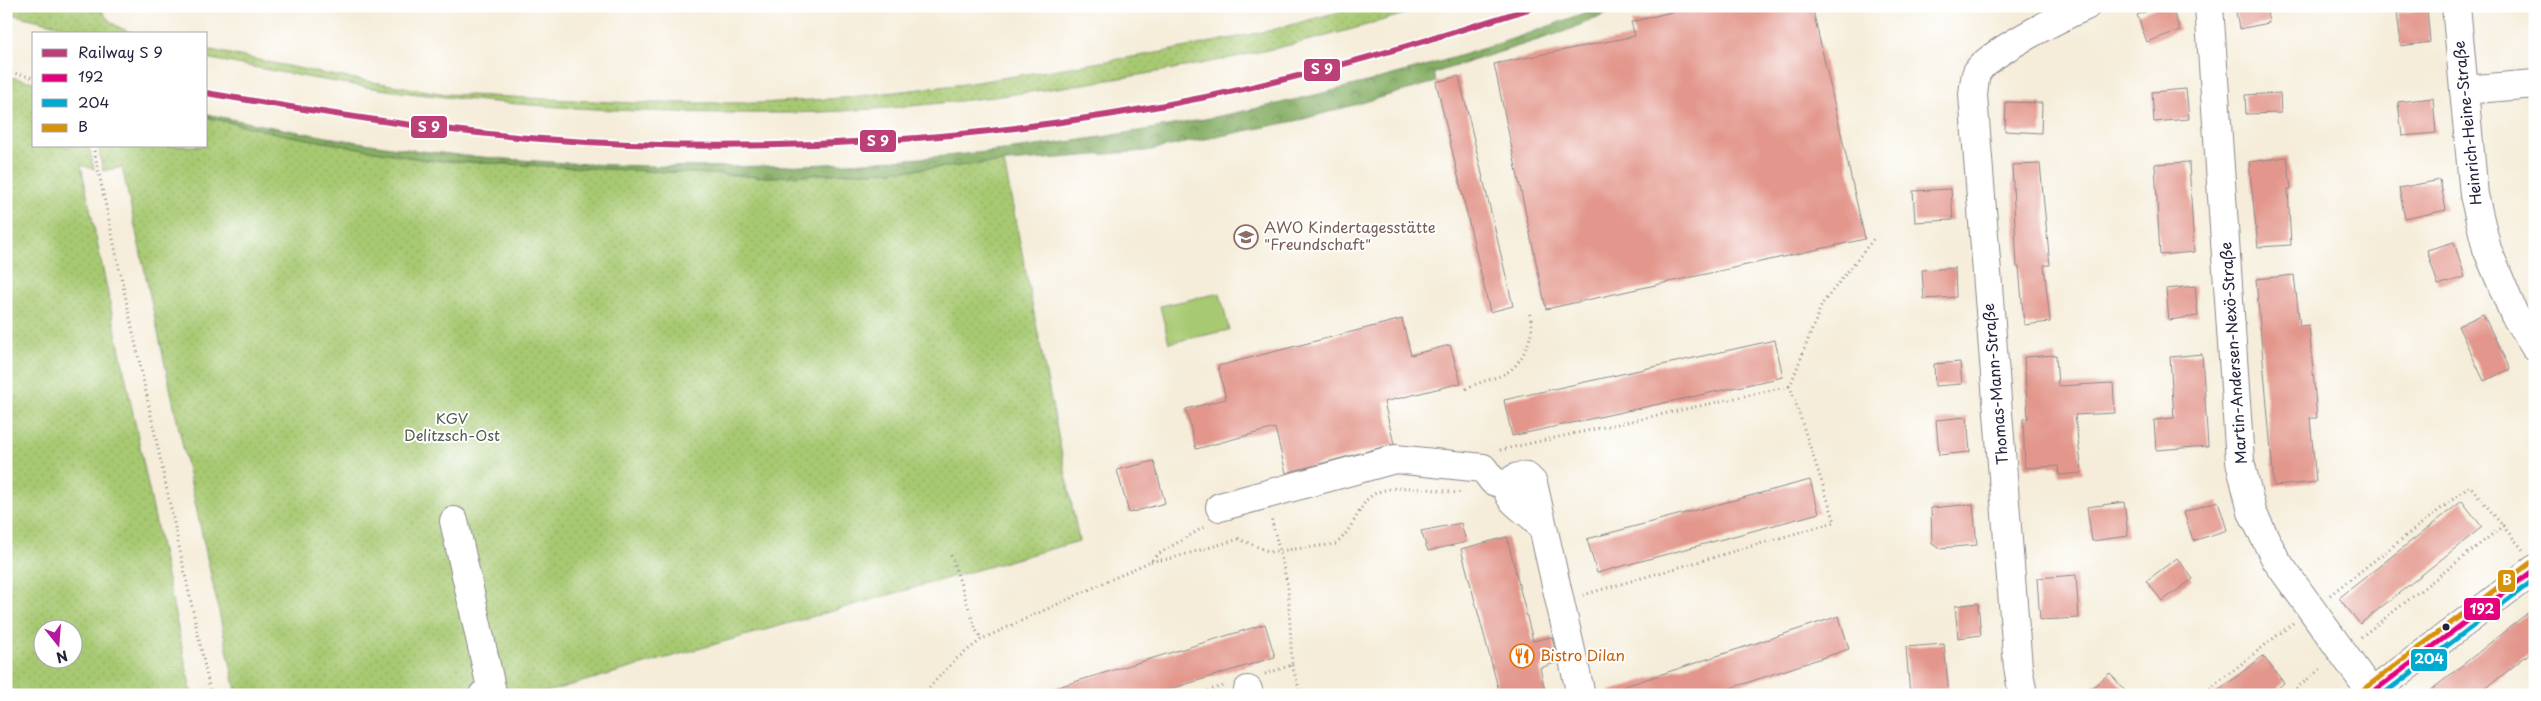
<svg xmlns="http://www.w3.org/2000/svg" width="2541" height="701" viewBox="0 0 2541 701" font-family="'Playpen Sans',sans-serif">
<style>
.grass{fill:url(#grass-dots);stroke:#647656;fill-rule:evenodd}
.forest{fill:url(#forest-crowns);stroke:#54684f}
.pitch{fill:#a7c971;stroke:#647656}
.building{fill:#e3978c}
.lines{fill:none;stroke-linecap:round;stroke-linejoin:round}
.minor-casing{stroke:#8c888a;stroke-width:30}
.path{stroke:#8c888a;stroke-width:3;stroke-dasharray:1 4;stroke-linecap:butt}
.minor{stroke:#fff;stroke-width:28}
.bus-1-casing{stroke:#fff;stroke-width:9}
.bus-2-casing{stroke:#fff;stroke-width:9}
.bus-3-casing{stroke:#fff;stroke-width:9}
.bus-1{stroke:#e5007d;stroke-width:5}
.bus-2{stroke:#00a9ce;stroke-width:5}
.bus-3{stroke:#d79209;stroke-width:5}
.rail-1-casing{stroke:#fff;stroke-width:10}
.rail-1{stroke:#bc4077;stroke-width:6}
.bus-dot{fill:#22223b;stroke:#fff;stroke-width:2}
.labels{text-anchor:middle;stroke-width:4;stroke-linejoin:round;paint-order:stroke}
.street-label{font-size:15px;fill:#22223b;stroke:#fff}
.education-label{font-size:15px;fill:#785e54;stroke:#fff;text-anchor:start}
.park-label{font-size:15px;fill:#515c4e;stroke:#fff}
.food-label{font-size:15px;fill:#c56008;stroke:#fff;text-anchor:start}
.line-badge{stroke:#fff;stroke-width:2}
.badge-label{font-size:14px;text-anchor:middle;font-weight:bold;fill:#fff}
</style>
<defs>
<pattern id="grass-dots" width="8" height="8" patternUnits="userSpaceOnUse" patternTransform="scale(1.25)"><rect width="8" height="8" fill="#a7c971"/><path d="M2 2h.1M6 6h.1" fill="none" stroke="#8fac63" stroke-width="1.8" stroke-linecap="round"/></pattern>
<pattern id="forest-crowns" width="20" height="18" patternUnits="userSpaceOnUse" patternTransform="scale(1.25)"><rect width="20" height="18" fill="#85ad63"/><path d="M2 6a3 3 0 1 1 6 0M12 15a3 3 0 1 1 6 0" fill="none" stroke="#6c8c53"/></pattern>
</defs>
<rect width="100%" height="100%" fill="#fff"/>
<filter id="ink" filterUnits="userSpaceOnUse"><feTurbulence type="fractalNoise" baseFrequency=".02" numOctaves="2"/><feDisplacementMap in="SourceGraphic" scale="10" xChannelSelector="R" yChannelSelector="G"/><feConvolveMatrix kernelMatrix="1 2 1 2 8 2 1 2 1" color-interpolation-filters="sRGB"/></filter>
<filter id="wash" filterUnits="userSpaceOnUse"><feTurbulence type="fractalNoise" baseFrequency=".0096" numOctaves="4" result="noise"/><feDisplacementMap in="SourceGraphic" scale="20" xChannelSelector="R" yChannelSelector="G"/><feGaussianBlur stdDeviation="1.12" result="paint"/><feColorMatrix in="noise" values="0 0 0 0 0 0 0 0 0 0 0 0 0 0 0 0 0 1.4 0 .05"/><feComposite in="paint" operator="in"/></filter>
<g filter="url(#wash)">
<rect width="100%" height="100%" fill="#f5edd9"/>
<!-- grass -->
<g class="grass">
<path d="M6,6H99C108,23 118,28 136,34H96L6,13Z"/>
<path d="M1361,6H1429C1329,39 1225,61 1121,78C1011,96 899,111 787,113C667,114 546,109 427,95C353,87 279,72 206,58V49L331,75L446,94L633,103H762L842,98L965,84L1157,53L1268,31Z"/>
<path d="M6,76L34,82V146H89L94,169L81,165L192,695H6ZM42,628H72V658H42Z"/>
<path d="M206,117L280,134L426,160L770,177L907,170L1004,162L1079,541L536,695H237L122,167L103,171L98,146H206Z"/>
</g>
<!-- forest -->
<path class="forest" d="M1601,6H1626L1563,32L1434,73L1436,82L1300,120L1145,151L907,170L770,177L426,160L280,134L206,117V114C290,131 374,147 459,155C735,181 1011,164 1281,103C1389,78 1498,48 1601,6Z"/>
<!-- pitch -->
<path class="pitch" d="M1220,293L1229,330L1169,343L1160,306Z"/>
<g id="blocks">
<!-- building -->
<g class="building">
<path d="M1696,6H1812L1865,239L1546,309L1494,64L1635,36L1631,22Z"/>
<path d="M2160,6H2171L2180,30L2147,42L2137,15Z"/>
<path d="M2235,6H2266L2269,23L2239,29Z"/>
<path d="M2427,9L2430,42L2401,46L2397,13Z"/>
<path d="M1459,76L1513,306L1490,312L1436,82Z"/>
<path d="M2186,89L2189,119L2154,122L2152,92Z"/>
<path d="M2280,93L2281,113L2246,114L2245,95Z"/>
<path d="M2433,98L2436,133L2402,136L2398,102Z"/>
<path d="M2006,102L2042,103L2041,133L2005,131Z"/>
<path d="M2287,157L2291,189H2288L2291,245L2258,247L2249,162Z"/>
<path d="M2189,162L2194,252L2160,255L2155,164Z"/>
<path d="M2040,164L2050,265H2044L2050,322L2024,325L2019,267H2017L2012,165Z"/>
<path d="M2440,180L2446,210L2405,219L2399,188Z"/>
<path d="M1951,189L1953,220L1915,222L1913,191Z"/>
<path d="M2454,242L2465,277L2438,285L2427,250Z"/>
<path d="M1955,268L1956,297L1924,299L1922,270Z"/>
<path d="M2294,275L2300,326L2309,325L2317,418H2310L2316,482L2274,486L2256,279Z"/>
<path d="M2195,286L2198,316L2169,320L2166,289Z"/>
<path d="M2483,314L2510,369L2484,381L2458,326Z"/>
<path d="M1402,319L1411,355L1450,345L1461,383L1384,402L1394,444L1286,473L1275,428L1196,449L1186,409L1226,399L1218,366Z"/>
<path d="M1775,340L1783,377L1512,436L1504,400Z"/>
<path d="M2202,354L2208,446L2156,450L2154,420L2174,418L2170,357Z"/>
<path d="M2056,355L2058,386L2113,383L2115,413L2075,415L2082,473L2059,475L2058,466L2025,468L2023,419L2028,418L2024,357Z"/>
<path d="M1960,362L1962,384L1935,386L1934,364Z"/>
<path d="M1967,417L1970,452L1939,455L1936,420Z"/>
<path d="M1154,461L1165,503L1129,513L1117,470Z"/>
<path d="M1810,480L1819,513L1597,573L1587,539Z"/>
<path d="M2218,501L2227,530L2193,541L2184,512Z"/>
<path d="M2462,501L2482,527L2360,624L2339,598Z"/>
<path d="M2124,502L2128,536L2092,541L2087,507Z"/>
<path d="M1973,504L1977,545L1939,548L1932,544L1931,508Z"/>
<path d="M1461,523L1466,542L1428,551L1421,531Z"/>
<path d="M1507,537L1533,641L1552,637L1558,662L1540,668L1546,695H1500L1461,549Z"/>
<path d="M2177,558L2193,579L2162,601L2146,581Z"/>
<path d="M2076,575L2079,618L2040,620L2037,578Z"/>
<path d="M1978,603L1981,635L1958,638L1955,606Z"/>
<path d="M2535,607V649L2505,673L2478,695H2425Z"/>
<path d="M1839,616L1849,649L1710,695H1610V691Z"/>
<path d="M1265,624L1275,657L1151,695H1048V690Z"/>
<path d="M1944,644L1949,695H1910L1906,647Z"/>
<path d="M2263,656L2284,683L2269,695H2213Z"/>
<path d="M2110,673L2128,695H2083Z"/>
</g>
</g>
</g>
<g filter="url(#ink)">
<use href="#blocks" fill-opacity="0" stroke="#8c888a" stroke-width="1"/>
<g class="lines">
<!-- minor casing -->
<g class="minor-casing">
<g id="minor">
<path d="M2209,6L2240,461L2252,512L2276,560L2373,695"/>
<path d="M2456,6L2474,195L2487,249L2514,314L2535,347"/>
<path d="M2464,90L2535,84"/>
<path d="M1220,507L1395,459L1483,468L1493,481L1508,486"/>
<path d="M454,521L492,692L483,695"/>
<path d="M1544,531C1541,526 1538,521 1534,518C1525,509 1498,496 1512,481C1516,476 1521,476 1527,477L1533,483L1581,695"/>
<path d="M1248,690L1249,695"/>
<path d="M2023,695L2018,667L1973,95C1974,88 1974,78 1977,72C1988,53 2063,16 2086,6"/>
<path d="M2369,695L2535,569"/>
</g>
</g>
<!-- path -->
<g class="path">
<path d="M6,71L34,78"/>
<path d="M93,146L211,695"/>
<path d="M1466,389C1479,381 1493,380 1506,373C1520,366 1531,342 1532,326C1532,321 1530,316 1529,311"/>
<path d="M1500,450L1790,386"/>
<path d="M951,555L976,630L982,639"/>
<path d="M1151,561L1169,559L1239,539L1270,552L1336,544C1349,533 1356,516 1365,502C1382,479 1432,490 1458,493L1461,491"/>
<path d="M1583,595L1835,522L1790,386L1822,304L1875,237"/>
<path d="M2330,595L2470,486L2503,526"/>
<path d="M2361,637L2503,526L2523,550"/>
<path d="M1292,665L1301,695"/>
<path d="M1265,674L1292,665L1288,586L1271,517"/>
<path d="M922,695L955,660L982,639L1151,561L1160,553L1206,526"/>
<path d="M1193,695L1224,686"/>
<path d="M2202,695L2293,623"/>
<path d="M2288,695L2323,667"/>
</g>
<!-- minor -->
<use href="#minor" class="minor"/>
<!-- bus-1 casing -->
<g class="bus-1-casing">
<path id="bus-1" d="M2369,695L2535,569"/>
</g>
<!-- bus-2 casing -->
<g class="bus-2-casing">
<path id="bus-2" d="M2382,695L2535,579"/>
</g>
<!-- bus-3 casing -->
<g class="bus-3-casing">
<path id="bus-3" d="M2364,689L2530,563"/>
</g>
<!-- bus-1 -->
<use href="#bus-1" class="bus-1"/>
<!-- bus-2 -->
<use href="#bus-2" class="bus-2"/>
<!-- bus-3 -->
<use href="#bus-3" class="bus-3"/>
<!-- rail-1 casing -->
<g class="rail-1-casing">
<path id="rail-1" d="M206,93C318,112 429,130 542,139C764,156 993,141 1211,96C1322,73 1430,40 1538,6"/>
</g>
<!-- rail-1 -->
<use href="#rail-1" class="rail-1"/>
</g>
</g>
<!-- icons -->
<defs>
<g id="school-ring" transform="scale(1.25)"><circle r="9.5" fill="#fff" stroke="#8d6e63" stroke-width="1.5"/><path d="M0-5L7-2L0 1L-7-2ZM-4 1L0 2.5L4 1V4Q0 6-4 4Z" fill="#8d6e63"/></g>
<g id="restaurant-ring" transform="scale(1.25)"><circle r="9.5" fill="#fff" stroke="#e8710a" stroke-width="1.5"/><path d="M-5-6h1v4h1v-4h1v4h1v-4h1v5L-1.5 .5V6h-2V.5L-5-1ZM5-6V6H3V1.5H1.5Q1.5-4 5-6Z" fill="#e8710a"/></g>
</defs>
<g fill-rule="evenodd">
<use href="#school-ring" x="1246" y="237"/>
<use href="#restaurant-ring" x="1522" y="656"/>
</g>
<!-- markers -->
<circle class="bus-dot" cx="2446" cy="627" r="4.5"/>
<g class="labels">
<!-- street labels -->
<g class="street-label">
<text transform="translate(2468 123) rotate(-96)" y="5">Heinrich-Heine-Straße</text>
<text transform="translate(2234 353) rotate(-94)" y="5">Martin-Andersen-Nexö-Straße</text>
<text transform="translate(1996 384) rotate(-95)" y="5">Thomas-Mann-Straße</text>
</g>
<!-- education labels -->
<g class="education-label">
<text x="1264" y="233">AWO Kindertagesstätte<tspan x="1264" dy="17">"Freundschaft"</tspan></text>
</g>
<!-- park labels -->
<g class="park-label">
<text x="452" y="424">KGV<tspan x="452" dy="17">Delitzsch-Ost</tspan></text>
</g>
<!-- food labels -->
<g class="food-label">
<text x="1540" y="661">Bistro Dilan</text>
</g>
</g>
<g class="line-badge">
<rect x="1303" y="58" width="38" height="24" rx="5" fill="#bc4077"/>
<rect x="410" y="115" width="38" height="24" rx="5" fill="#bc4077"/>
<rect x="859" y="129" width="38" height="24" rx="5" fill="#bc4077"/>
<rect x="2497" y="569" width="19" height="24" rx="5" fill="#d79209"/>
<rect x="2463" y="597" width="38" height="24" rx="5" fill="#e5007d"/>
<rect x="2410" y="648" width="38" height="24" rx="5" fill="#00a9ce"/>
</g>
<g class="badge-label">
<text x="1322" y="74">S 9</text>
<text x="429" y="132">S 9</text>
<text x="878" y="146">S 9</text>
<text x="2507" y="585">B</text>
<text x="2482" y="614">192</text>
<text x="2429" y="664">204</text>
</g>
<!-- margin -->
<rect width="2541" height="701" fill="none" stroke="#fff" stroke-width="25"/>
<!-- legend -->
<rect x="32" y="32" width="175" height="115" fill="#ffffff" stroke="#a7a7b1"/>
<rect x="42" y="49" width="25" height="8" fill="#bc4077" stroke="#a7a7b1"/>
<text x="78" y="58" font-size="15" fill="#22223b">Railway S 9</text>
<rect x="42" y="74" width="25" height="8" fill="#e5007d" stroke="#a7a7b1"/>
<text x="78" y="82" font-size="15" fill="#22223b">192</text>
<rect x="42" y="99" width="25" height="8" fill="#00a9ce" stroke="#a7a7b1"/>
<text x="78" y="108" font-size="15" fill="#22223b">204</text>
<rect x="42" y="124" width="25" height="8" fill="#d79209" stroke="#a7a7b1"/>
<text x="78" y="132" font-size="15" fill="#22223b">B</text>
<!-- north arrow -->
<g transform="translate(58 644) rotate(163)"><circle r="24" fill="#ffffff" stroke="#a7a7b1"/>
<path d="M0-4L9 19L0 12L-9 19Z" fill="#b5179e"/>
<text y="-8" font-size="14" font-weight="bold" text-anchor="middle" fill="#22223b">N</text>
</g>
</svg>
